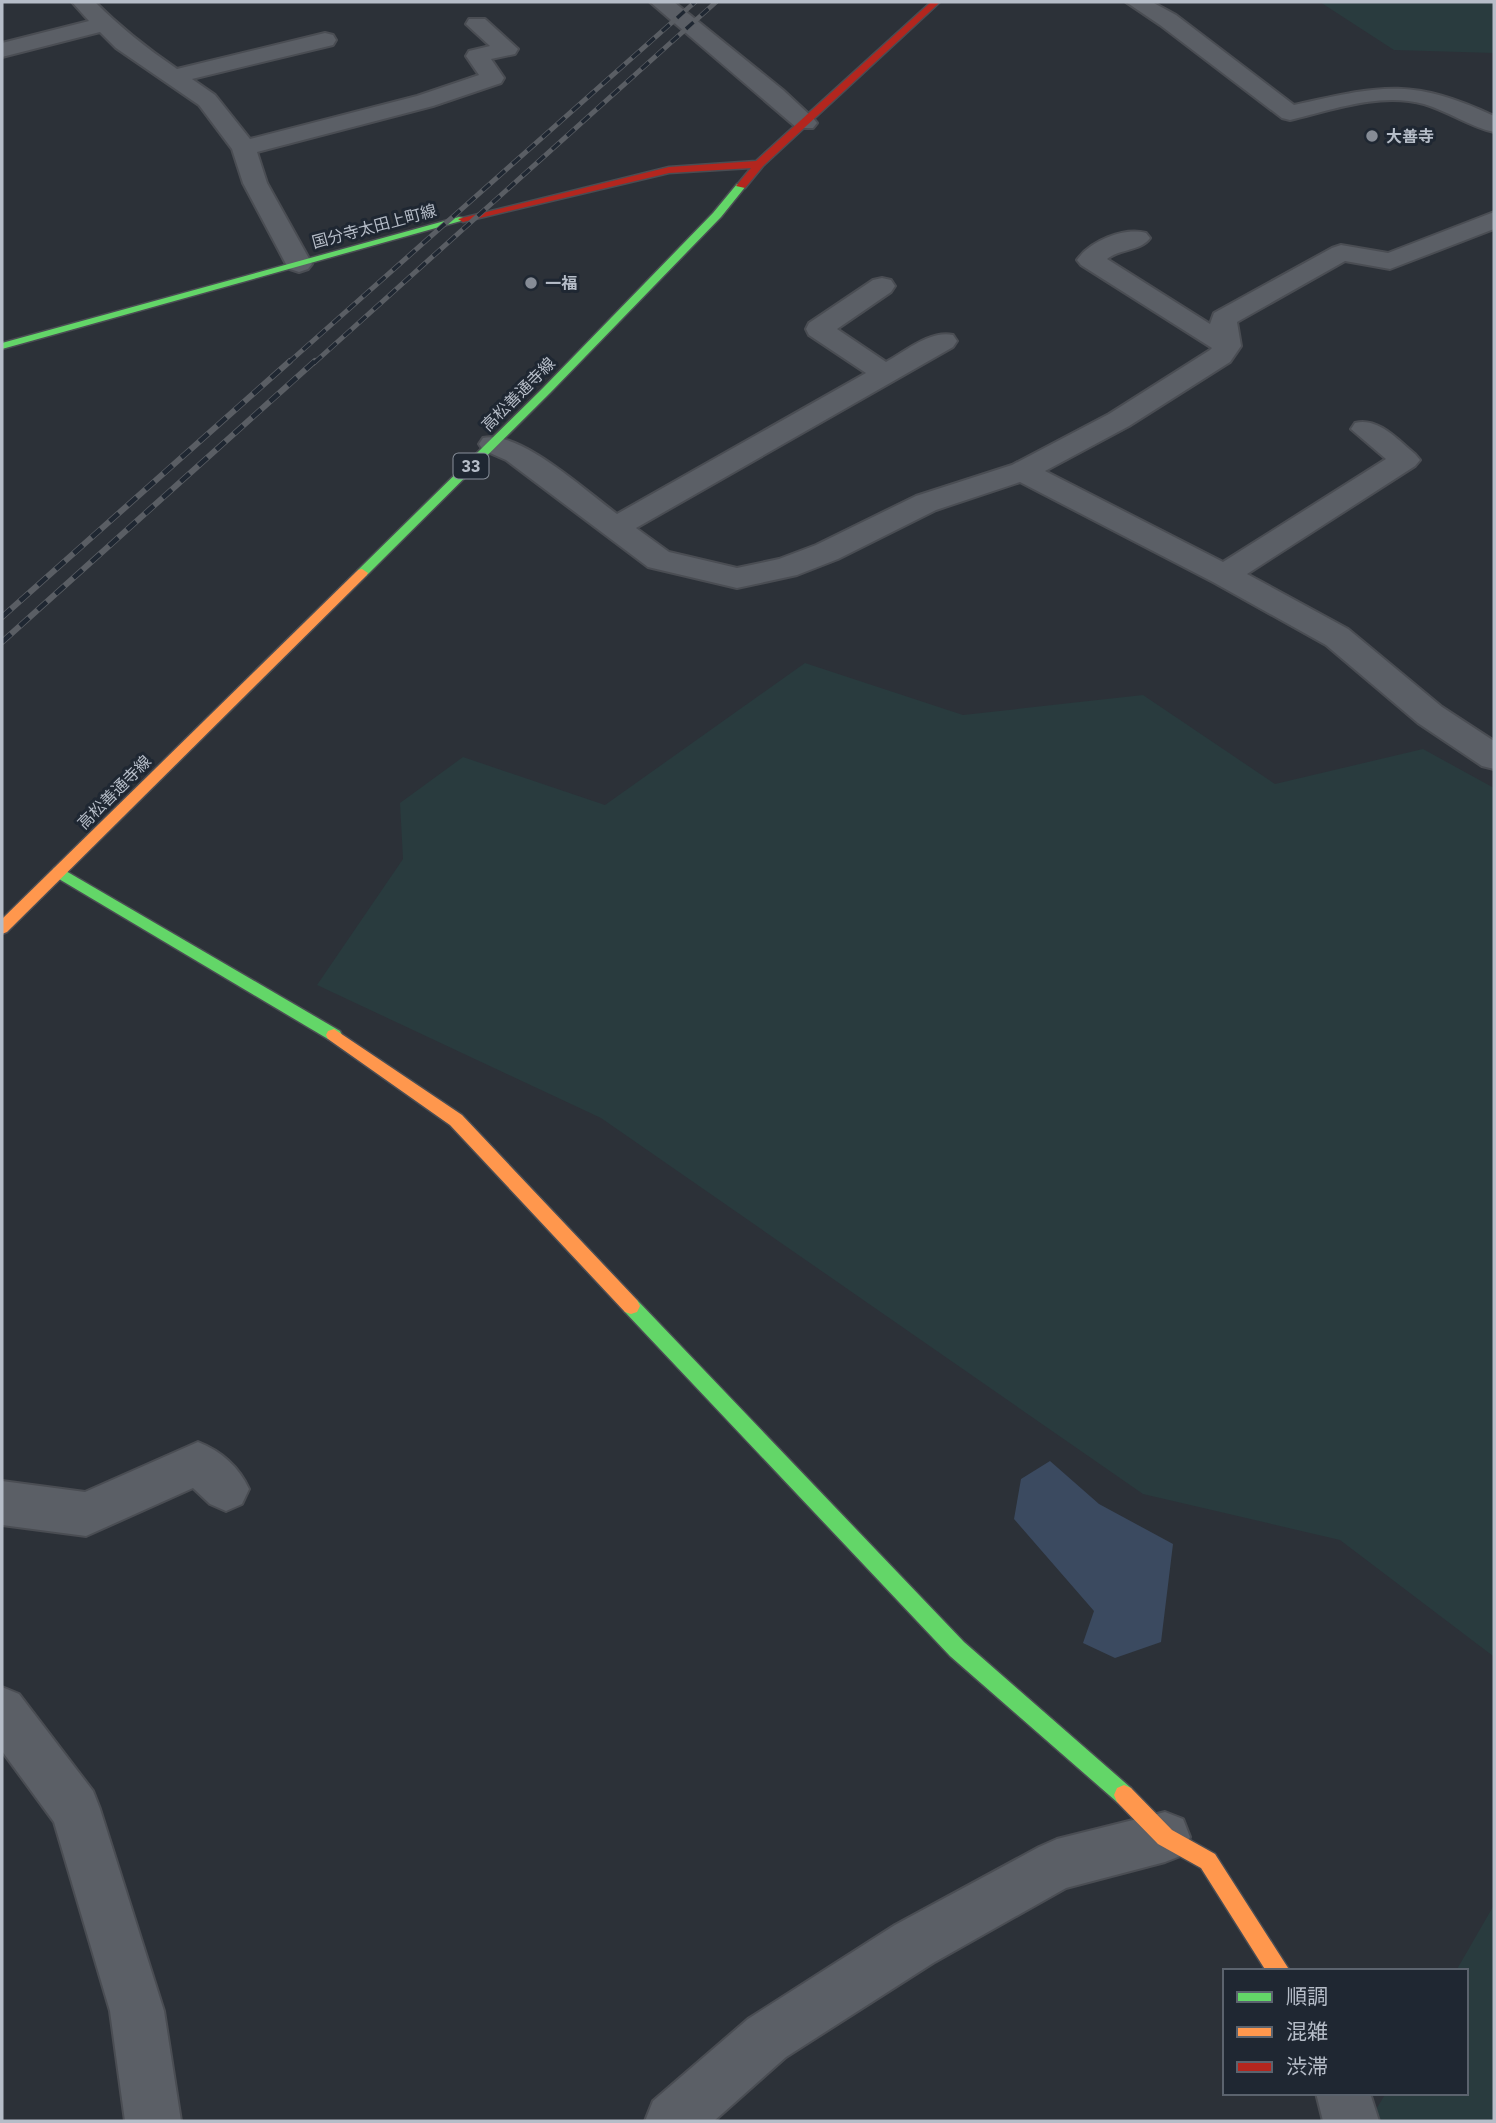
<svg xmlns="http://www.w3.org/2000/svg" width="1496" height="2123" viewBox="0 0 1496 2123" font-family="'IBM Plex Sans','Noto Sans JP',sans-serif">
<style>
.green{fill:#293b3e}
.water{fill:#3b4a60}
.lines{fill:none;stroke-linecap:round;stroke-linejoin:round}
.street-casing{stroke:#4a4d53;stroke-width:4}
.fast-casing{stroke:#4a4d53;stroke-width:3}
.slow-casing{stroke:#4a4d53;stroke-width:3}
.jam-casing{stroke:#4a4d53;stroke-width:3}
.street{fill:#5b5f66;fill-rule:evenodd}
.fast{fill:#63d668;fill-rule:evenodd}
.slow{fill:#ff974d;fill-rule:evenodd}
.jam{fill:#b3261e;fill-rule:evenodd}
.rail-far1-casing{stroke:#5a5e64;stroke-width:5}
.rail-casing{stroke:#5a5e64;stroke-width:6}
.rail-far1{stroke:#1f2732;stroke-width:3.5;stroke-dasharray:10;stroke-linecap:butt}
.rail{stroke:#1f2732;stroke-width:4.5;stroke-dasharray:12;stroke-linecap:butt}
.poi-dot{fill:#868c96;stroke:#1f2732;stroke-width:2.5}
.labels{text-anchor:middle;stroke-width:6;stroke-linejoin:round;paint-order:stroke}
.far-poi-label{font-size:16px;font-weight:bold;fill:#b6bdc8;stroke:#1f2732;text-anchor:start}
.far-street-label{font-size:16px;fill:#b6bdc8;stroke:#1f2732}
.shield{fill:#1f2732;stroke:#89909b;stroke-width:2}
.shield-label{font-size:16px;font-weight:bold;fill:#b6bdc8}
</style>
<rect width="100%" height="100%" fill="#2c3138"/>
<!-- green -->
<g class="green">
<path d="M1320,2H1494V53L1394,50Z"/>
<path d="M805,663L963,715L1143,695L1275,784L1423,749L1494,788V1665L1493,1656L1340,1540L1143,1494L601,1118L317,985L403,859L400,803L463,757L605,805Z"/>
<path d="M1494,1905V2121H1369L1386,2093H1466V1971H1456Z"/>
</g>
<!-- water -->
<path class="water" d="M1050,1461L1099,1504L1173,1544L1161,1642L1115,1658L1083,1643L1094,1611L1014,1519L1021,1479Z"/>
<g class="lines">
<!-- street casing -->
<g class="street-casing">
<g id="street">
<path d="M72,2H95C121,28 145,47 177,69L325,33L333,35L336,40L333,45L192,79L215,95L250,139L417,96L479,75L466,56L469,51L490,46L466,24L469,19H485L518,49L515,54L491,59L504,78L501,83L433,106L257,152L267,183L312,264L308,269L299,272L290,269L286,264L243,183L232,149L199,105L116,48L100,32L2,57V43L89,21Z"/>
<path d="M650,2H674L783,90L813,118L817,123L813,128H797Z"/>
<path d="M1126,2H1152L1176,15L1294,105C1380,86 1411,77 1494,116V132C1470,127 1448,111 1424,104C1380,92 1332,110 1290,120L1282,118L1160,25Z"/>
<path d="M1494,212V229L1390,269L1345,261L1237,322L1241,346L1230,362L1129,426L1045,471L1223,562L1386,459L1351,429L1355,423C1378,417 1398,440 1415,454L1420,460L1415,466L1247,574L1348,629L1442,707L1494,741V769L1482,766L1418,723L1326,645L1213,582L1020,482L936,510L838,559L797,575L737,588L648,567L506,460L483,450L479,444L483,438C519,429 587,492 617,514L866,373L809,335L806,329L809,323L873,280L882,278L891,280L895,286L891,292L837,329L886,362C906,351 930,330 953,335L957,341L953,347L636,528L669,552L737,568L779,559L816,545L916,496L1012,465L1109,414L1210,350L1212,348L1081,265L1077,260C1090,241 1124,227 1146,233L1150,238C1141,251 1119,249 1107,259L1210,324L1214,313L1332,248L1341,245L1388,253Z"/>
<path d="M198,1442C221,1451 239,1467 249,1489L242,1504L226,1511L210,1504L193,1488L86,1536L2,1525V1481L85,1492Z"/>
<path d="M2,1687L19,1694L93,1791L100,1809L164,2011L181,2121H125L110,2011L54,1822L2,1751Z"/>
<path d="M1165,1812L1183,1819L1190,1837L1183,1855L1165,1862L1066,1888L933,1963L786,2057L714,2121H645L653,2101L748,2019L895,1925L1039,1847L1057,1839Z"/>
<path d="M1316,2093H1370L1379,2121H1323Z"/>
</g>
</g>
<!-- fast casing -->
<g class="fast-casing">
<g id="fast">
<path d="M737,184L746,186L721,217L551,392L366,576H358V570L543,388L713,213Z"/>
<path d="M459,217L468,219L2,349V343Z"/>
<path d="M59,867L340,1031L342,1035L340,1039H328L54,876L52,872L54,868Z"/>
<path d="M631,1298L637,1300L964,1642L1131,1788L1134,1795L1131,1802L1124,1805L1117,1802L950,1656L625,1312L622,1306L625,1300Z"/>
</g>
</g>
<!-- slow casing -->
<g class="slow-casing">
<g id="slow">
<path d="M362,569L368,573L366,576L7,932L2,934V919L358,570Z"/>
<path d="M334,1029L462,1115L637,1300L640,1306L637,1312L631,1314L625,1312L450,1125L328,1039L326,1035L328,1031Z"/>
<path d="M1124,1785L1131,1788L1172,1830L1215,1854L1290,1971H1266L1201,1868L1158,1844L1117,1802L1114,1795L1117,1788Z"/>
</g>
</g>
<!-- jam casing -->
<g class="jam-casing">
<path id="jam" d="M931,2H940L763,166L745,188L736,186L751,168L669,173L463,222L458,219L669,167L756,161Z"/>
</g>
<!-- street -->
<use href="#street" class="street"/>
<!-- fast -->
<use href="#fast" class="fast"/>
<!-- slow -->
<use href="#slow" class="slow"/>
<!-- jam -->
<use href="#jam" class="jam"/>
<!-- rail-far1 casing -->
<g class="rail-far1-casing">
<g id="rail-far1">
<path d="M288,363L695,2"/>
<path d="M314,363L716,2"/>
</g>
</g>
<!-- rail casing -->
<g class="rail-casing">
<g id="rail">
<path d="M2,617L290,361"/>
<path d="M2,642L315,361"/>
</g>
</g>
<!-- rail-far1 -->
<use href="#rail-far1" class="rail-far1"/>
<!-- rail -->
<use href="#rail" class="rail"/>
</g>
<!-- markers -->
<g class="poi-dot">
<circle cx="1372" cy="136" r="7"/>
<circle cx="531" cy="283" r="7"/>
</g>
<g class="labels">
<!-- far-poi labels -->
<g class="far-poi-label">
<text x="1386" y="142">大善寺</text>
<text x="545" y="289">一福</text>
</g>
<!-- far-street labels -->
<g class="far-street-label">
<text transform="translate(374 226) rotate(-15)" y="6">国分寺太田上町線</text>
<text transform="translate(518 394) rotate(-45)" y="6">高松善通寺線</text>
<text transform="translate(114 792) rotate(-45)" y="6">高松善通寺線</text>
</g>
<!-- shield labels -->
<rect class="shield" x="453.5" y="453.5" width="35" height="25" rx="5"/>
<g class="shield-label">
<text x="471" y="472">33</text>
</g>
</g>
<!-- border -->
<rect width="1496" height="2123" fill="none" stroke="#b6bdc8" stroke-width="7"/>
<!-- legend -->
<rect x="1223" y="1969" width="245" height="126" fill="#1f2732" stroke="#5b636e" stroke-width="2"/>
<rect x="1237" y="1992" width="35" height="10" fill="#63d668" stroke="#5b636e" stroke-width="2"/>
<text x="1286" y="2004" font-size="21" fill="#b6bdc8">順調</text>
<rect x="1237" y="2027" width="35" height="10" fill="#ff974d" stroke="#5b636e" stroke-width="2"/>
<text x="1286" y="2039" font-size="21" fill="#b6bdc8">混雑</text>
<rect x="1237" y="2062" width="35" height="10" fill="#b3261e" stroke="#5b636e" stroke-width="2"/>
<text x="1286" y="2074" font-size="21" fill="#b6bdc8">渋滞</text>
</svg>
